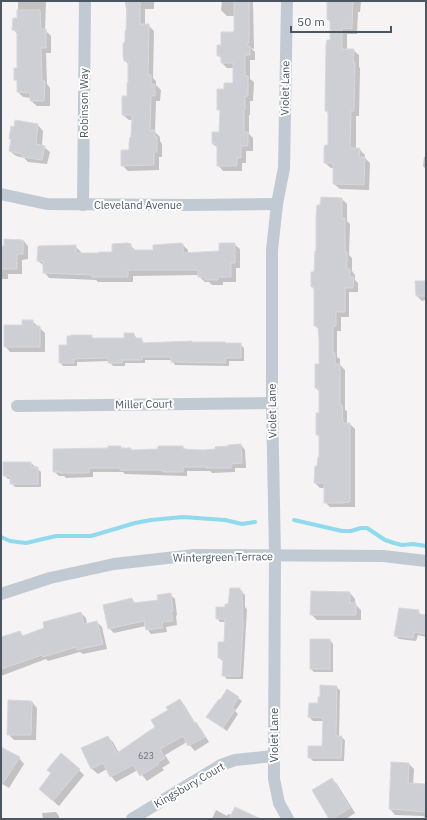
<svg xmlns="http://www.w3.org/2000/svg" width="427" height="820" viewBox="0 0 427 820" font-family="'IBM Plex Sans',sans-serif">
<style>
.shadow{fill:#0003}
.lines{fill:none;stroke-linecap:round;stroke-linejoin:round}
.stream{stroke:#90daee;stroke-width:4}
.building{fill:#cdcfd5;stroke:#d7d9de}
.street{stroke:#c1cad2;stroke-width:12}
.labels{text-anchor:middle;stroke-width:4;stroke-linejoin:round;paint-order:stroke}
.number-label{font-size:9px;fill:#6b747e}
.street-label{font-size:11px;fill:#4a5661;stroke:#fff}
</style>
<rect width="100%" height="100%" fill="#f5f3f3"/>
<!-- shadow -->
<g class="shadow">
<path d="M18,1H46L45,30L51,36V53H46L47,84L50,88V106H37L31,101V98L23,97L18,92V82L15,79L18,69V35L14,30L18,19Z"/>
<path d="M125,1H154V9H145V25H148L154,31L153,78L156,81V85L161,90L160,101H156L155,132L160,137V141L162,144V157H159V170L128,171L122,165L130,151L133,120H129L123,115L128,97L129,84V65L125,61L128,10L126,8Z"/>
<path d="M222,1H253L254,49L251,48L255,52V60H250V79L254,82L253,101H250V115H249V134L253,138V151H246V163H242V171H223L218,165V148L213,144L220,133L221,112L218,109L225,90L234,84V68H227L222,63V59L218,55L222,46L235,33V16H227L221,10Z"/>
<path d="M327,1H361L360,12H358L357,34H347V50H353L359,55V67L360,68L359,116H356V149H359L365,155V158L370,163L369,190L340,189L334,184V168H331L325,163L329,146V114L326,111L331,23L328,19Z"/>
<path d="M16,121L38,125L43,131L42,146L44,147L50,152L47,164L28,162L24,158L16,156L10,151L12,141L10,138L15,128Z"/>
<path d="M424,157H426V169L423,166Z"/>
<path d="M342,199L347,204V221L350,224L349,255L352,258V271L355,275V280L358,283V292H349V317H341V331H337V357L340,359V365L345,370V410L347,411V424H350L355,429V507H330L325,502V488H320L315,483L320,458V437L317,434L320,414V392L316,388L320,365L319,329L315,326V290L312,287L315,273Z"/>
<path d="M23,240L28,246V259L22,260V274H8V279H1V247Z"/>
<path d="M234,244L240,249V268H236V282H223V285H212L209,282H205L200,277L199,275L133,276V282H98L96,280L49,278L44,272V266L38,261L75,246L81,252V254L113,253L130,245L136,251H154L183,245L188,250V254L220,252Z"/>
<path d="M425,259H426V300L422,301L417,296L426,282Z"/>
<path d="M32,321L45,333V352H10L5,346L23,326Z"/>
<path d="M134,334L137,339H141L145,344L192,342L193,343H225L227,344H240L244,348V361H229V366L175,365L172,360H145V363H125V366H113L109,361L77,362V366H63L60,362L68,346L91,336L94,339H125Z"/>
<path d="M241,445L245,450L246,468H235V472L212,473L210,471H187V476L125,474L123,472H93V477L66,478L64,476H59L54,471L109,449L120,447L123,449H131L132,451L159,450L183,447L186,450L203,451Z"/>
<path d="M31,463L41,472V487H15L11,483V479H8L4,475Z"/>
<path d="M239,589L245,595V607L247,609L243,679H227L223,675V661L219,658L225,643V622H220L217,618Z"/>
<path d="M350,593L355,599V604L361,610V620H317L311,614Z"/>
<path d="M170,594L175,599L177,615L176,616L177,625L166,627L167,632L151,634L147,629L146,626L114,633L109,628L132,599L136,604L159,601Z"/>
<path d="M418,611L422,616H426V637L418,635L416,641L399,639L395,636Z"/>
<path d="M81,613L86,618L87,624L97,622L102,627L107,649L83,654L80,652L48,661L46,659L1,676V638L19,632L24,636L46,629Z"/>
<path d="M330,640L333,644V672H314L311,669Z"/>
<path d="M336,687L340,690L339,737H341L345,740L344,761H313L309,757L323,747L324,721H313L309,717L319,704Z"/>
<path d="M228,690L242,701L235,711L238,714L227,731L208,717Z"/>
<path d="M180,700L185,706L195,723L201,729L209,742L195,751L187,742L165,755L170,763L162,768L164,770L147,781L138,770L116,782L111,776L107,769L98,774L92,769L82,749L108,737L113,742L119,753L156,727L169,710Z"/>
<path d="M32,702L37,708L36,740H14L8,734Z"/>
<path d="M1,748L19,758L24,764L9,788L1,783Z"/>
<path d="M392,763L409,764L414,769L413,785H426V818L423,816L395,815L390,809Z"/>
<path d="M79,770L84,775L59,806L46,795Z"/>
<path d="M332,779L337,784L355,813L346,819H331Z"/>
<path d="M216,810L227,816L228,814L252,819H212Z"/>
<path d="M56,812L59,816V819H43L42,813Z"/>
</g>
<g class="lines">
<!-- stream -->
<g class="stream">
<path d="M294,520L342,531H351L361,528H367L385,540L394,543L402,545L413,544L426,546"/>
<path d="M1,537L10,541L26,543L56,536H91L135,523L151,520L183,517L225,520L242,524L255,522"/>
</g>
</g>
<!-- building -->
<g class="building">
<path d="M127,1H140V24H149L148,75H151V84H155V96H151L150,130H155V137H157V152H154V165L121,166V150H129V143L130,137H131L132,115H122V96H127V83H128V61H124L123,55V43L125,42V31H126Z"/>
<path d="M234,1H249V43H247V46H250V55H245V76H248V96H245V110H244V132H248V146H241V158H237V166H217V144H212V132H219L220,110H217V89H224V83H233V63H221V56H217V45H221V32H234Z"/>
<path d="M327,1H353L352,29L342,28V49H354L353,62H355L354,111H351L350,148H360L359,157H365L364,185L333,184V163H324V148L325,145H328V111H325L326,46L327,40H330V20H327Z"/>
<path d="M17,10H40L41,29H46V48H41L42,81H45L44,101H30V93L17,92V80H14V68H17V31L12,30L13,18H17Z"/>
<path d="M15,120L38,124L36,144L45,146L42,160L22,157V154L9,151L11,139H9L11,126L14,127Z"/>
<path d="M321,197L342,198V218H345V252H347V269H350V277H354L353,288H345V312H336V326H333V353H335V364H340V405H342L343,423H350V502L342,503H324V483H314L315,466H317L318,457H319V435H316V413H319V388H315V364H319V340L318,326H314V287H311V272H314L315,251H316V217L317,205H320Z"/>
<path d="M4,239L23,240V254H17V269H1V246H4Z"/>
<path d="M128,243L131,244V250H153V245L181,243L183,244V253L219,251V243H235V263H231V277H218V280H205V277H198V270H128V277H92V275L43,273V261H37L38,246L76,245V253H99V252H112V244Z"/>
<path d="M415,281H426V296H416Z"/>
<path d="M22,320H33V326H40V347H4V325H22Z"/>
<path d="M124,333H134V338H142V343L192,341V342H225V343H241V358H225L226,363L171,362V357H142V360H122V363H108V358L74,359V363H59V345H67V336H71V335H92V338H124Z"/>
<path d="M241,444L242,463L231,464V468H206V467H183V472H163V471L158,470H120V468H89V473H60V472H53V449L108,448V446H121V448H131V450L158,449V446H183V449L203,450L215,449V447L228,446V445Z"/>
<path d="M3,462H31V467H38V484H10V476H3Z"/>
<path d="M230,588H240V590L242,591L243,626L240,676H222L223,658H218V642H224L225,619H216V607H225V604H228Z"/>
<path d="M311,591L350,592V603H356V615H310Z"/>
<path d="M171,593L173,611H171L173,621L162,622L163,628L146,630L144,621L108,629L103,605L132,598L133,603L158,600L157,595Z"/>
<path d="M399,608L419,610L418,614L426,615V634L414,632L413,638L394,636Z"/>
<path d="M81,612L84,624L97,621L103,644L77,650L76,647L43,657L42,655L1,669V637L20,631L22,636L44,628L43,622Z"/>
<rect x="310" y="639" width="20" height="30"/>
<path d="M320,685L337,686L336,736H342L341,758H308V746H322L323,718L308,717L309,703H318V697H320Z"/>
<path d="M227,689L239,697L232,708L235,710L223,728L206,717L219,699L220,700Z"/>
<path d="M180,699L194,723L196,722L205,737L188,746L183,736L160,749L165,758L158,762L159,764L140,776L133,765L110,777L103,763L91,769L81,748L108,736L117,753L155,727L151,720L168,710L166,707Z"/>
<path d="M8,700L32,701L31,735H7Z"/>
<path d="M1,747L20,757L1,786Z"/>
<path d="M61,753L80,769L53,801L39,789L51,773L47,770Z"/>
<path d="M391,762L409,763L408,783L426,784V812L389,809Z"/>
<path d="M332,778L350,808L332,819H329L312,790Z"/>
<path d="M235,807L261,819H229Z"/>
</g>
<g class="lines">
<!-- street -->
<g class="street">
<path d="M287,1L284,168L277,204L272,250V403L275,555L274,756V779L279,803L288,819"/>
<path d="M1,194L47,204L191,205L277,204"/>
<path d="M83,205L85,1"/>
<path d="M17,406L272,403"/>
<path d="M1,594L50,578L114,564L194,555L383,556L426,561"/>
<path d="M132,819L221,765L235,760L274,756"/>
</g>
</g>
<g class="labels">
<!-- number labels -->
<g class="number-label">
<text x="146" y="759">623</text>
</g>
<!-- street labels -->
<g class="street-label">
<text transform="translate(285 88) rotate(-89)" y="4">Violet Lane</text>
<text transform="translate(84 103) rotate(-90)" y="4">Robinson Way</text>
<text x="138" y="209">Cleveland Avenue</text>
<text transform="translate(144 404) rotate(-1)" y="4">Miller Court</text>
<text transform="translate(272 411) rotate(-91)" y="4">Violet Lane</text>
<text transform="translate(223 557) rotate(-1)" y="4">Wintergreen Terrace</text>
<text transform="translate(274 735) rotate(-90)" y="4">Violet Lane</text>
<text transform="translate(189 785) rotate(-30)" y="4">Kingsbury Court</text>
</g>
</g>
<!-- border -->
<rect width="427" height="820" fill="none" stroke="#4a5661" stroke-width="4"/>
<!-- scale -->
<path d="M291 26v6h100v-6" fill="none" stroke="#4a5661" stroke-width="2"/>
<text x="297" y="26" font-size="12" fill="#4a5661" stroke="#ffffff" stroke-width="3" paint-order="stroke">50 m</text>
</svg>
